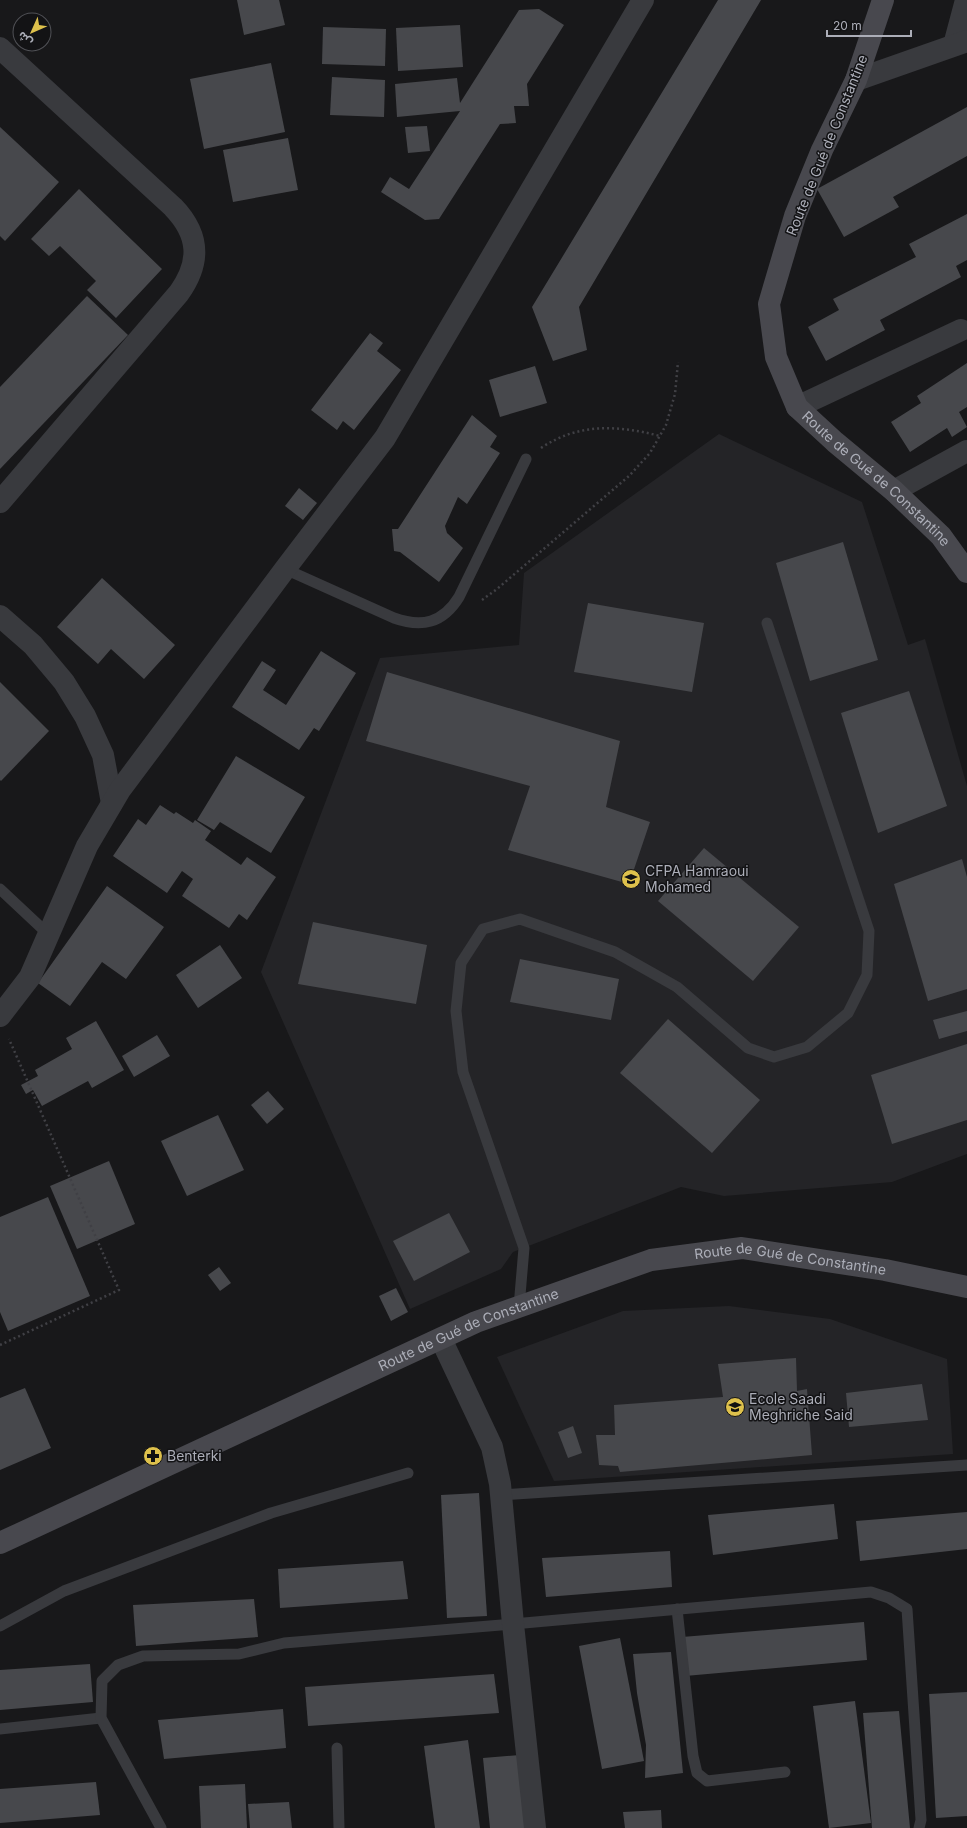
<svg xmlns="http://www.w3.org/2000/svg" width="967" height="1828" viewBox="0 0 967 1828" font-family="Inter,'Noto Sans Arabic',sans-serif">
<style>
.built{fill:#242427}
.building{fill:#47484c}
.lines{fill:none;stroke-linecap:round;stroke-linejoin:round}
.path{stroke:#404045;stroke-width:2.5;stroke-dasharray:2 3;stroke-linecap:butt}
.service{stroke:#393a3e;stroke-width:11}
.minor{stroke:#393a3e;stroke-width:22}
.secondary{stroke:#48484e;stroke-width:22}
.labels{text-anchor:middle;stroke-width:3;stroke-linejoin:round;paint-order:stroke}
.street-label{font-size:14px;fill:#acaeb8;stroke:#131315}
.poi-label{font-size:14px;fill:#acaeb8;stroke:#131315;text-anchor:start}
</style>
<rect width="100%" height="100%" fill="#18181a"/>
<!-- built -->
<g class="built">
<path d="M719,434L862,502L908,645L925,639L967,786V1154L892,1182L724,1196L681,1187L513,1252L501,1269L410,1309L261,972L380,658L519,645L524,573Z"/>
<path d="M729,1306L830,1319L947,1359L953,1454L554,1481L497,1357L623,1311Z"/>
</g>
<!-- building -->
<g class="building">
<path d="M237,0H279L285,25L244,35Z"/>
<path d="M718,0H761L579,307L587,350L553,361L532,307Z"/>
<path d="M539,9L564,25L527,84L529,106H514L516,123L500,124L439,219L425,220L381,192L390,177L409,189L460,111L397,117L395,84L457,78L460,103L519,10Z"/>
<path d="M460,25L463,67L398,71L396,28Z"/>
<path d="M323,27L386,29L385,66L322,64Z"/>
<path d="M271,63L285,132L204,149L190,79Z"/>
<path d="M332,77L385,80L384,117L330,115Z"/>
<path d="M967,107V156L893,197L899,207L844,237L817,189Z"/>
<path d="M427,126L430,151L408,153L405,127Z"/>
<path d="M0,127L59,182L5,241L0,236Z"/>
<path d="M288,138L298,190L233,202L223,150Z"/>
<path d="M79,189L162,269L116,318L87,290L96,281L60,246L49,256L31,239Z"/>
<path d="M967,214V260L956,266L961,277L880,320L885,330L826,361L808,327L839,310L833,299L916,257L909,244Z"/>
<path d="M87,296L128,335L0,469V387Z"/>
<path d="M370,333L383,343L377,351L401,370L354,430L343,421L337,430L311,410Z"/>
<path d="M967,363V407L959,412L967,427L952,437L947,428L910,452L891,422L921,403L917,396Z"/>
<path d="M535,366L547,403L500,417L489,380Z"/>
<path d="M472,415L497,436L490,447L500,453L467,504L458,497L445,526L447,533L463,548L439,582L400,552L394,551L392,529H398Z"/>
<path d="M299,488L317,503L303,520L285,506Z"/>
<path d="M843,542L878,660L810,681L776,563Z"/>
<path d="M102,578L175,645L144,679L111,649L98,664L57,627Z"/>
<path d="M588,603L704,623L692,692L574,672Z"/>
<path d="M321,651L356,673L319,731L314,728L299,750L232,707L262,661L276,670L263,690L286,705Z"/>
<path d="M387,672L620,741L606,807L650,822L629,884L508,850L530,786L366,741Z"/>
<path d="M0,682L49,731L1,781L0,780Z"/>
<path d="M909,691L947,806L878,833L841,713Z"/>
<path d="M236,756L305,797L271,853L220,822L214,830L197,820Z"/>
<path d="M160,805L174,814L176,812L193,823L195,820L211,831L205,840L241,865L247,857L276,877L247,920L239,914L229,928L182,896L193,879L182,871L167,893L113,856L138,819L146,825Z"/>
<path d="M704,848L799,927L753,981L658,901Z"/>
<path d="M962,859L967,877V989L928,1001L894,884Z"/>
<path d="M107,886L164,927L126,979L102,962L70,1006L38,983Z"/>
<path d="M313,922L427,945L416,1004L298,984Z"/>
<path d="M220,945L242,978L198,1008L176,975Z"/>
<path d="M520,959L619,979L611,1020L510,1002Z"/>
<path d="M967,1011V1031L939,1039L933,1020Z"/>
<path d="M668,1019L760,1100L712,1153L620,1073Z"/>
<path d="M96,1021L124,1070L92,1088L88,1081L42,1106L33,1090L26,1094L21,1085L38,1076L35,1070L72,1049L66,1038Z"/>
<path d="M157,1035L170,1056L134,1077L122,1056Z"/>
<path d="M967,1044V1120L892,1144L871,1075Z"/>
<path d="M268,1091L284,1109L267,1124L251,1105Z"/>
<path d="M218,1115L244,1170L187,1196L161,1141Z"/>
<path d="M109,1161L135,1224L77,1249L50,1186Z"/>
<path d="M48,1197L90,1296L8,1331L0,1312V1217Z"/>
<path d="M449,1213L470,1252L414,1281L393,1241Z"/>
<path d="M219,1267L231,1283L220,1291L208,1275Z"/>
<path d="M396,1288L408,1312L391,1321L379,1296Z"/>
<path d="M796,1358L797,1391L807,1389L812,1455L620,1472L618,1466L599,1465L596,1435H615L614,1405L723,1397L718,1364Z"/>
<path d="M922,1384L928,1420L849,1427L846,1393Z"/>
<path d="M25,1388L51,1448L0,1470V1398Z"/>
<path d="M573,1426L582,1453L568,1458L558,1432Z"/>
<path d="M479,1493L487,1616L447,1618L441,1495Z"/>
<path d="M834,1504L838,1539L713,1555L708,1515Z"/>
<path d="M967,1512V1549L860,1561L856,1521Z"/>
<path d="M670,1551L672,1587L546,1597L542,1558Z"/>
<path d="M403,1561L408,1599L280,1608L278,1569Z"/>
<path d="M254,1599L258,1637L136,1646L133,1605Z"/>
<path d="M864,1622L867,1660L685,1676L682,1637Z"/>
<path d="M620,1638L644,1761L602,1769L579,1646Z"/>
<path d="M671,1652L683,1773L645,1778L646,1745L637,1693L633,1654Z"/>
<path d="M90,1664L93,1702L0,1710V1670Z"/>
<path d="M494,1674L499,1713L308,1726L305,1687Z"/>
<path d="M967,1692V1816L936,1818L929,1694Z"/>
<path d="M855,1701L871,1823L829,1828L813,1706Z"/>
<path d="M283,1709L286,1748L164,1759L158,1720Z"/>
<path d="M899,1711L910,1828H872L863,1713Z"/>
<path d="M468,1740L480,1828H435L424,1746Z"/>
<path d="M520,1755L527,1828H490L483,1758Z"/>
<path d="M96,1782L100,1815L0,1823V1789Z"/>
<path d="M245,1784L247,1828H201L199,1786Z"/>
<path d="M289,1802L292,1828H250L248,1804Z"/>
<path d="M661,1810L662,1828H625L623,1812Z"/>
</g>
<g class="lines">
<!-- path -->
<g class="path">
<path d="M541,448C578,423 618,425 660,436"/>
<path d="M482,600L497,589L629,476L650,453L666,425L675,394L678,362"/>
<path d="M0,1345L119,1290L9,1039"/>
</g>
<!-- service -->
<g class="service">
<path d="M285,569L394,618C422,628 443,623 459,597L526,459"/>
<path d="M0,889L48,934"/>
<path d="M519,1307L524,1248L463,1072L456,1011L461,963L483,929L520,919L615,952L677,987L748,1048L774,1057L807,1047L848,1013L867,975L869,931L767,623"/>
<path d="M501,1495L967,1465"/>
<path d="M677,1609L693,1756L697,1773L707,1781L785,1772"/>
<path d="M0,1626L64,1591L271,1513L408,1473"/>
<path d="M0,1729L101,1718"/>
<path d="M337,1748L339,1828"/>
<path d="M161,1828L101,1718L102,1681L118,1665L143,1656L239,1654L284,1643L513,1624L871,1592L889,1598L907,1609L921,1820L919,1828"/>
</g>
<!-- minor -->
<g class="minor">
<path d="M954,45L966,0"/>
<path d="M0,48L173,207C200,235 201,262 179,293L0,502"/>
<path d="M856,80L967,41"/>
<path d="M797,407L961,330"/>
<path d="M894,491L967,451"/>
<path d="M0,616L33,645L64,682L85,716L103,755L112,803"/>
<path d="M0,1016L30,977L87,846L120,790L285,569L385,438L643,0"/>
<path d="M441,1339L492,1447L500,1484L513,1624L535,1828"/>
</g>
<!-- secondary -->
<g class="secondary">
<path id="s1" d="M883,0L856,80L822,150L795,216L769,304L776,357L797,407L835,442L894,491L941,536L967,572"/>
<path id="s2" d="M0,1543L476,1322L651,1260L742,1248L885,1270L967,1287"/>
</g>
</g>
<!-- icons -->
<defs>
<g id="university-disc" transform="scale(1)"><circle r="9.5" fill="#dec14c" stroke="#131315"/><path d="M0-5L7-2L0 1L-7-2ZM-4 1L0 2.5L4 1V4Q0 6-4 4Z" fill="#111"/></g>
<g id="school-disc" transform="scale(1)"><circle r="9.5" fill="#dec14c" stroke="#131315"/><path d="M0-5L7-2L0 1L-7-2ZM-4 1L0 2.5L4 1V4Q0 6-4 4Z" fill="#111"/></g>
<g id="pharmacy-disc" transform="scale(1)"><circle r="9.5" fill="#dec14c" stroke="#131315"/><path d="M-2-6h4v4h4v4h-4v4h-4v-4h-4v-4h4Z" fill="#111"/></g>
</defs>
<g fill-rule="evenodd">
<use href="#university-disc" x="631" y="879"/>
<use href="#school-disc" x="735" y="1407"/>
<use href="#pharmacy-disc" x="153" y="1456"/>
</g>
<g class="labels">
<!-- street labels -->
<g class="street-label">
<text transform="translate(827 145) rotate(-68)" y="5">Route de Gué de Constantine</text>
<text dy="5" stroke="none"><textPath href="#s1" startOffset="540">Route de Gué de Constantine</textPath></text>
<text dy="5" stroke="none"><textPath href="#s2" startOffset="851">Route de Gué de Constantine</textPath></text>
<text dy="5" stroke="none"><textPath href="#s2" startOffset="515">Route de Gué de Constantine</textPath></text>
</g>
<!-- poi labels -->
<g class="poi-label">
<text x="645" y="876">CFPA Hamraoui<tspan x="645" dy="16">Mohamed</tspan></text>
<text x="749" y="1404">Ecole Saadi<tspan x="749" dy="16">Meghriche Said</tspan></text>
<text x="167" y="1461">Benterki</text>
</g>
</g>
<!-- north arrow -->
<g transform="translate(32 32) rotate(225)"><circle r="19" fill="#131315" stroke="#505156"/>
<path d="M0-3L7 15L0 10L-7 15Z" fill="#dec14c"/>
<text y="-6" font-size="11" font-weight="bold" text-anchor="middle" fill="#acaeb8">ش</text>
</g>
<!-- scale -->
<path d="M827 30v6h84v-6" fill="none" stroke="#acaeb8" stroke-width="2"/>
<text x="833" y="30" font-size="12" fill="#acaeb8" stroke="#131315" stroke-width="3" paint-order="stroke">20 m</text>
</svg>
